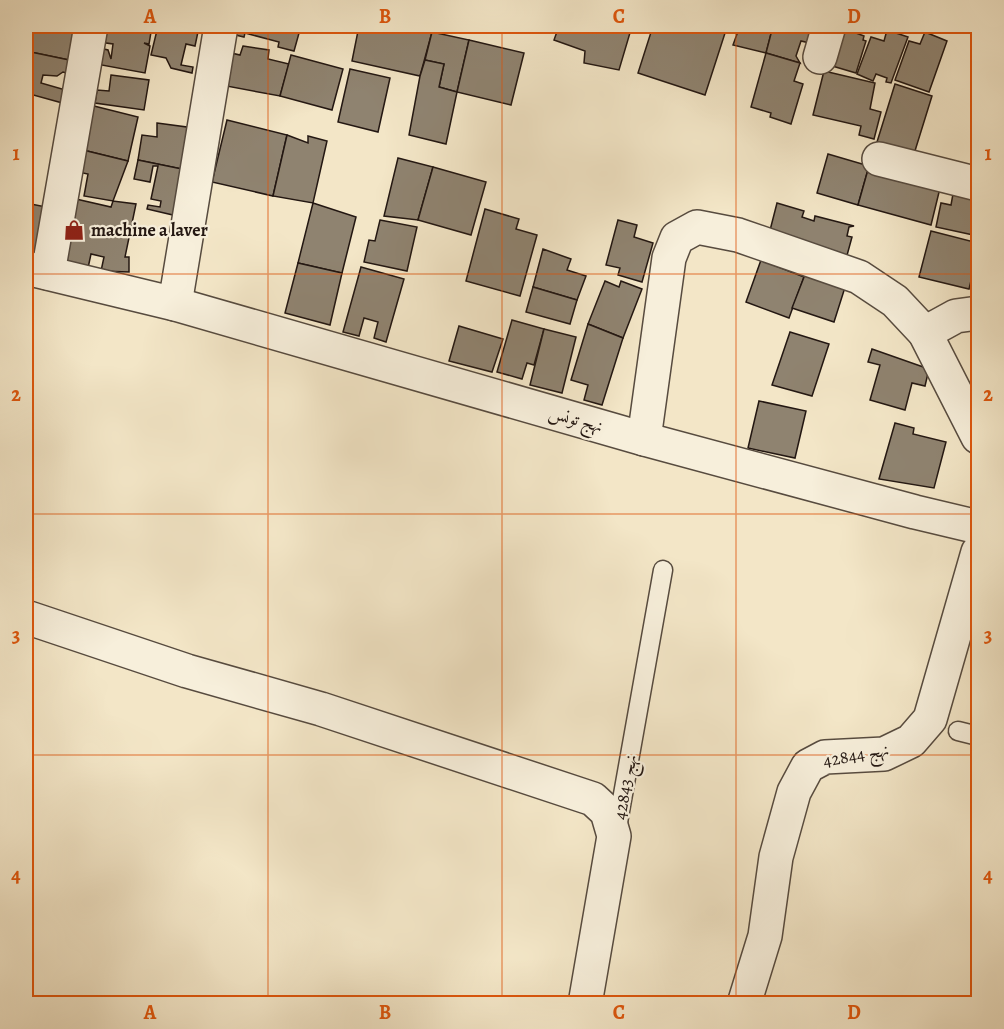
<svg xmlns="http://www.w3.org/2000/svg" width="1004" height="1029" viewBox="0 0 1004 1029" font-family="Alegreya,Amiri,serif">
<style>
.building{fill:#8f8370;stroke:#231712;stroke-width:1.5}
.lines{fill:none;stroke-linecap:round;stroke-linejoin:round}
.service-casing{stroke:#574b3f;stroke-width:21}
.minor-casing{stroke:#574b3f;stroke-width:36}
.service{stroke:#f7efdb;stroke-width:18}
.minor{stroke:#f7efdb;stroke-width:33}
.grid{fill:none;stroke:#de560c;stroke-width:1.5;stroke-opacity:0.55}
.labels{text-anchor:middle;stroke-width:4.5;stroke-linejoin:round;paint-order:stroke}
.poi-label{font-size:18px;font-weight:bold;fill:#231712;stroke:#f7efdb;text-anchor:start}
.street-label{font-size:18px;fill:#231712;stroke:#f7efdb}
.neatline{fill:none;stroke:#de560c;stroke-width:2}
.grid-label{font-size:20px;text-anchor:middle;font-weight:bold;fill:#de560c}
</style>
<rect width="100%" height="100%" fill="#f3e6c7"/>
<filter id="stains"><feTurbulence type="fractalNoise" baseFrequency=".00333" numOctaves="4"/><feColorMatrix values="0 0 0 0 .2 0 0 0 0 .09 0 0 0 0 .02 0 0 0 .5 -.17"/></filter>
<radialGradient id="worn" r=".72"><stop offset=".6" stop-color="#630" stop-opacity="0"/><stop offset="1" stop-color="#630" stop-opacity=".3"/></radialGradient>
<!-- building -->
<g class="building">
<path d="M26,26H81L74,61L26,51Z"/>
<path d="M102,26H152L149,44L144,43L150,46L145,73L96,64L99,48L108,50L111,59L113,44L99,42Z"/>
<path d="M158,26L199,27L195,46L186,44L181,65L193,67L192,73L171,68L166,58L151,55Z"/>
<path d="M229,26H301L294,51L278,47L279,42L245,33L244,37L227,33Z"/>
<path d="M359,26H405L432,32L420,76L352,61Z"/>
<path d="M559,26H632L619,70L584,63L585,51L554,40Z"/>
<path d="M653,26H714L726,30L705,95L638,73Z"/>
<path d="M727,26H773L766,53L733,45L737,34L726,30Z"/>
<path d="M773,26H819L814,44L801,41L796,56L800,63L766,53Z"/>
<path d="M834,26H858L856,33L864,36L863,40L866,41L856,73L822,63Z"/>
<path d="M887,30L908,37L891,83L886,82L887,78L876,74L873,81L857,74L871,37L884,41Z"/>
<path d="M432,32L469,40L457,92L439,87L444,64L425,60Z"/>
<path d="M925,32L947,41L929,92L895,80L909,41L920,44Z"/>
<path d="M469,40L524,53L511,105L457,92Z"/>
<path d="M243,46L269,50L268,59L289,64L280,96L221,85L227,52L240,55Z"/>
<path d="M26,51L74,61L70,74L63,72L57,76L43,75L41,83L69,91L66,104L26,93Z"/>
<path d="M766,53L800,63L794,81L803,84L791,124L770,117L771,113L751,107Z"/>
<path d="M291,55L343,69L332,110L280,96Z"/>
<path d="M425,60L444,64L439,87L457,92L446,144L409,135L420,76Z"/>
<path d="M350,69L390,78L378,132L338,122Z"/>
<path d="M824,71L875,83L870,109L881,112L874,139L859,135L861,126L813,115Z"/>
<path d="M111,75L149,80L144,110L95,103L97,90L109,91Z"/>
<path d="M895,84L932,96L914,154L877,142Z"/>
<path d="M94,106L138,117L128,161L83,150Z"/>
<path d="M227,120L287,135L273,196L212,182Z"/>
<path d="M157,123L194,128L182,169L138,160L142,135L157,137Z"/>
<path d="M287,135L308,143V136L327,141L313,203L273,196Z"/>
<path d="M83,150L128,161L113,201L84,196L88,174L78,172Z"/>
<path d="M828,154L869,166L858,205L817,193Z"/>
<path d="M398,158L433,167L418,220L384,216Z"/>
<path d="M138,160L182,169L173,215L147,209L148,205L160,207L161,201L151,199L158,166H153L150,182L134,179Z"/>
<path d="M869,166L941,184L931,225L858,205Z"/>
<path d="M433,167L486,182L471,235L418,220Z"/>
<path d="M978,190V236L936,227L941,203L951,205L953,194Z"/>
<path d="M76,199L111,207L113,201L136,204L125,257H129V272L101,271L104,257L91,254L88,268L62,261Z"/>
<path d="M26,203L51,208L41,257L26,254Z"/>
<path d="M313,203L356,217L342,273L298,263Z"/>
<path d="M777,203L804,211L802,217L814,221L815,216L854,226L849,227L847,236L852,237L846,259L766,246Z"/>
<path d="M485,209L519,219L516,229L537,235L520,296L466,281Z"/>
<path d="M380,220L417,227L407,271L364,262L369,240L375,241Z"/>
<path d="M618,220L637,225L634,237L653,243L642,282L618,275L620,268L606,265Z"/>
<path d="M931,231L978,243V252L969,289L919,277Z"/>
<path d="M543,249L571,259L567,270L586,276L577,300L533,287Z"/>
<path d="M978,252V290L970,288Z"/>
<path d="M761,260L804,277L789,318L746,302Z"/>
<path d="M298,263L342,273L330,325L285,313Z"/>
<path d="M361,267L404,279L386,342L374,338L378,322L364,318L359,336L343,332Z"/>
<path d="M805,268L847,281L834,322L792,308L804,277Z"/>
<path d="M605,281L619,287L621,281L642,289L623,338L588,324Z"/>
<path d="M533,287L577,300L570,324L526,312Z"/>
<path d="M512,320L544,329L534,365L527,363L522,379L497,372Z"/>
<path d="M588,324L623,338L602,405L584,400L588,385L571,380Z"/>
<path d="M459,326L503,339L492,372L449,361Z"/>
<path d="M544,329L576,337L562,393L530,385Z"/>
<path d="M790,332L829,344L812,396L772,385Z"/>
<path d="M872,349L929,369L925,386L912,383L905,410L870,400L880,365L868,362Z"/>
<path d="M759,401L806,411L795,458L748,448Z"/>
<path d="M895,423L914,428L913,434L946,442L934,488L879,479Z"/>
</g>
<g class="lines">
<!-- service casing -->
<g class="service-casing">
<g id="service">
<path d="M958,731L978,736"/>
<path d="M617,828L663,570"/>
</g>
</g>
<!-- minor casing -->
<g class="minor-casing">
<g id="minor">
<path d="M820,57L829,26"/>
<path d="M879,159L978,184"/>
<path d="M26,268L175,304L221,26"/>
<path d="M48,273L91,26"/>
<path d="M175,304L644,439L915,512L978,527"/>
<path d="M925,333L956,316L978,313"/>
<path d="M644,439L669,258L677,238L697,227L738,235L859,277L895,301L925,333L978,437"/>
<path d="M26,617L187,671L321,709L593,799L607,812L614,836L585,1004"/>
<path d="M744,1004L765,936L776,857L794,792L808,766L825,757L884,754L911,741L930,719L978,552"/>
</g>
</g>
<!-- service -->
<use href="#service" class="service"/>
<!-- minor -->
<use href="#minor" class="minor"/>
</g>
<!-- grid -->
<path class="grid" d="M268,26V1004M502,26V1004M736,26V1004M26,274H978M26,514H978M26,755H978"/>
<!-- icons -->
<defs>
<g id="shop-bare" transform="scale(1.62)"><path d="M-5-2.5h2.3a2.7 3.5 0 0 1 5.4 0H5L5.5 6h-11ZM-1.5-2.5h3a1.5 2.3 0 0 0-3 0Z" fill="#8f2418" stroke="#f7efdb" stroke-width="2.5" paint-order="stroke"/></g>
</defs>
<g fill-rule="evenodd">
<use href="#shop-bare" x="74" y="230"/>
</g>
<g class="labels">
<!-- poi labels -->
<g class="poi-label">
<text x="91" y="236">machine a laver</text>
</g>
<!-- street labels -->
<g class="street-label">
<text transform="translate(576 419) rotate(16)" y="6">نهج تونس</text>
<text transform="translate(856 755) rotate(-10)" y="6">نهج 42844</text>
<text transform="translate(625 787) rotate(-80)" y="6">نهج 42843</text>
</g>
</g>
<!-- margin -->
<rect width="1004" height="1029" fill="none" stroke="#f3e6c7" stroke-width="66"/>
<rect x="33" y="33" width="938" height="963" class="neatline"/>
<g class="grid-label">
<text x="150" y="23">A</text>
<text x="385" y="23">B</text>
<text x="619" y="23">C</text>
<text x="854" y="23">D</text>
<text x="16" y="160">1</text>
<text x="988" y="160">1</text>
<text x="16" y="401">2</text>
<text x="988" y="401">2</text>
<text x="16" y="642">3</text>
<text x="988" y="642">3</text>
<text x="16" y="882">4</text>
<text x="988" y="882">4</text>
<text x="150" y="1019">A</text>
<text x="385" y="1019">B</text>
<text x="619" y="1019">C</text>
<text x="854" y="1019">D</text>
</g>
<rect width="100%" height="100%" filter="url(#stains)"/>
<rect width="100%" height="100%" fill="url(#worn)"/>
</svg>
